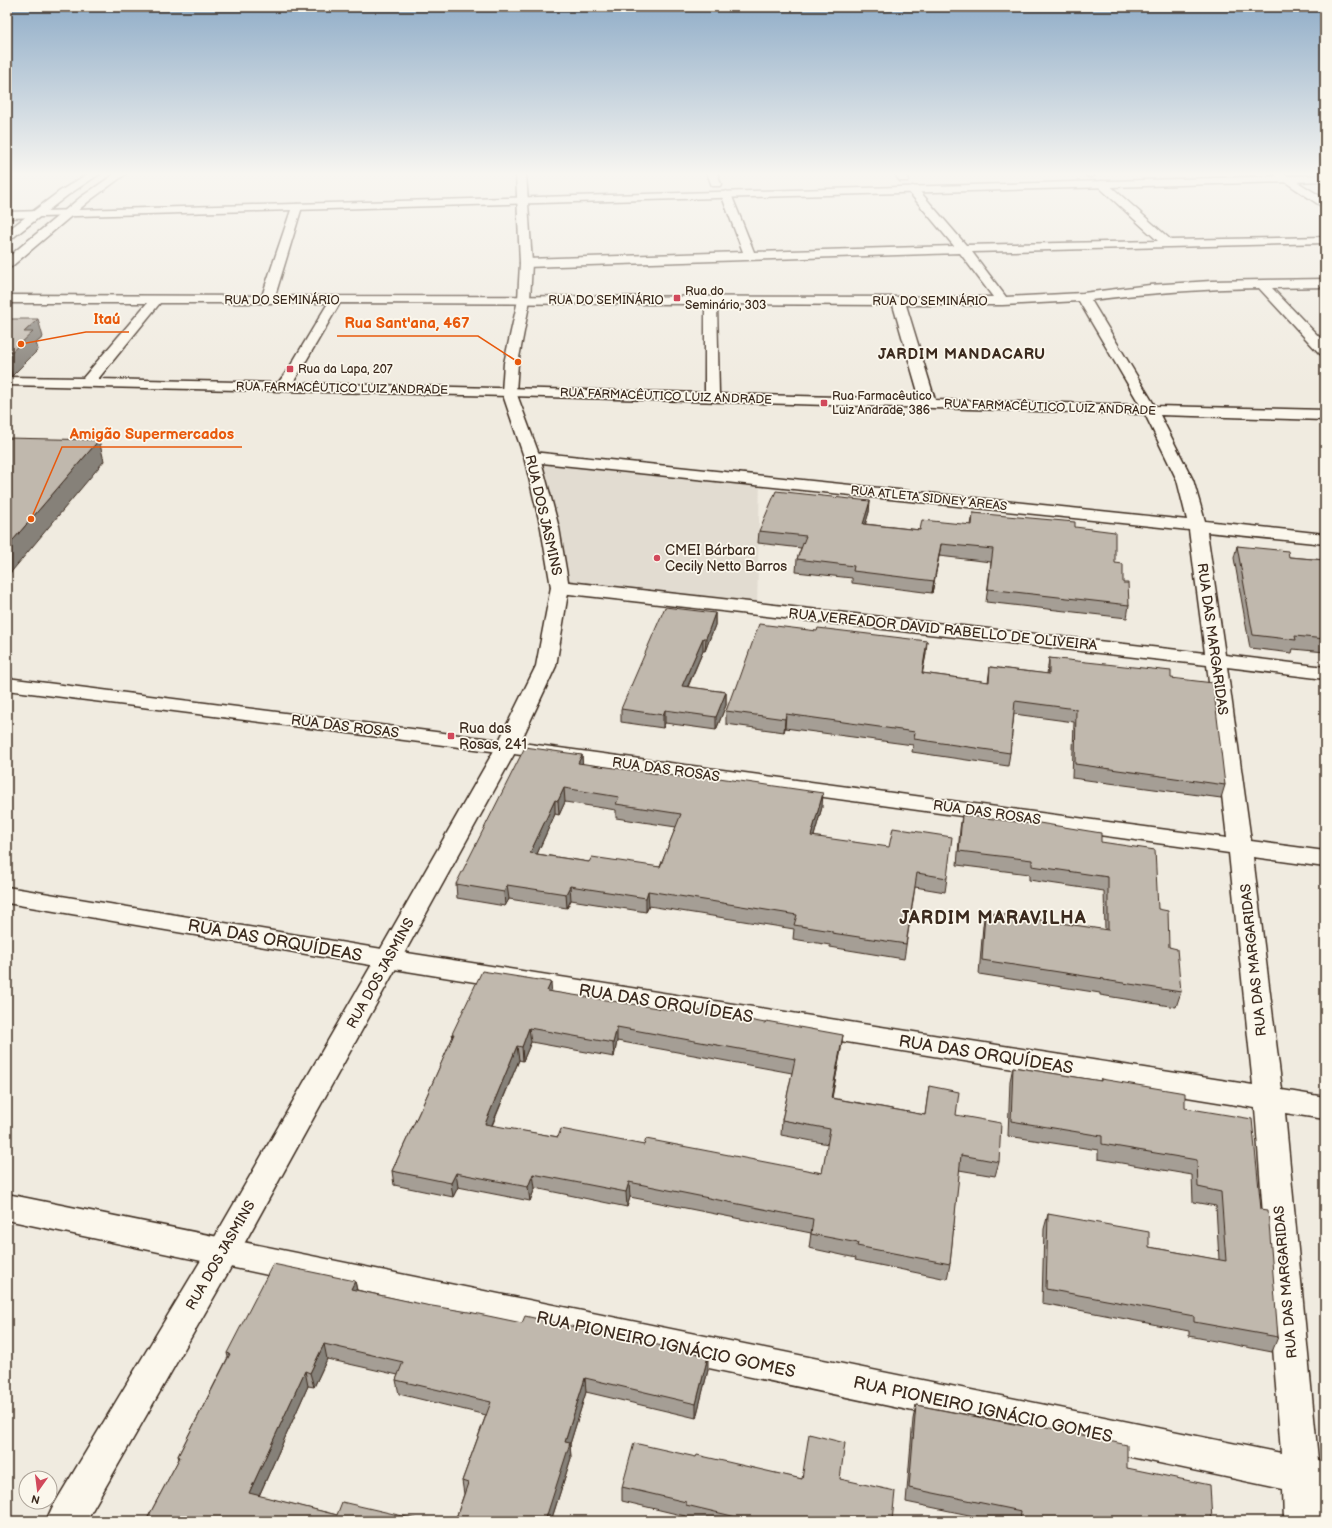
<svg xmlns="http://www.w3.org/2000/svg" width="1332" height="1528" viewBox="0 0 1332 1528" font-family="'Balsamiq Sans',sans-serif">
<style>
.built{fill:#e2dcd1}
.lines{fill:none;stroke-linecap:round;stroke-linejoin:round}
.minor-casing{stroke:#3b2a1e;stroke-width:3}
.tertiary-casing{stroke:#3b2a1e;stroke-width:3}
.secondary-casing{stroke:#3b2a1e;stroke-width:3}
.primary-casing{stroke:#3b2a1e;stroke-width:3}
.minor{fill:#fbf7ec;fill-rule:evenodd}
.tertiary{fill:#fbf7ec;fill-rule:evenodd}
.secondary{fill:#fbf7ec;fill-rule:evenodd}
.primary{fill:#fbf7ec;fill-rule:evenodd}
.wall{fill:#a59e95;stroke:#3b2a1e;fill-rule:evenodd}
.shaded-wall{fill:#868179;stroke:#3b2a1e}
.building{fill:#c0b8ad;stroke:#3b2a1e;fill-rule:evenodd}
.poi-dot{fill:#d1495b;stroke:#fbf7ec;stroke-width:1.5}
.labels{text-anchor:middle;stroke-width:3.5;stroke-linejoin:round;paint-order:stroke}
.far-poi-label{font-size:12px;fill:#3b2a1e;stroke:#fbf7ec;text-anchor:start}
.far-street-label{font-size:12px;fill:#3b2a1e;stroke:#fbf7ec}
.street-label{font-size:14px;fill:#3b2a1e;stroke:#fbf7ec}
.poi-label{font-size:14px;fill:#3b2a1e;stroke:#fbf7ec;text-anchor:start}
.far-district-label{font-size:15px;font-weight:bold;letter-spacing:1px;fill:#3b2a1e;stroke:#fbf7ec}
.near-street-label{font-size:17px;fill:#3b2a1e;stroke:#fbf7ec}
.district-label{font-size:18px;font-weight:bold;letter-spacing:1px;fill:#3b2a1e;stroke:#fbf7ec}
.leader{fill:none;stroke:#e8590c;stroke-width:1.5}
.callout-dot{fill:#e8590c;stroke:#fbf7ec;stroke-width:1.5}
.callout-label{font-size:15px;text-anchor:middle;font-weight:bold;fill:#e8590c;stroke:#fbf7ec;stroke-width:3.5;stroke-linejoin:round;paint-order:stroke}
</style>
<rect width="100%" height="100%" fill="#f0ebe0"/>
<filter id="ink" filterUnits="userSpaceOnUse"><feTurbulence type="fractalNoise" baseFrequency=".025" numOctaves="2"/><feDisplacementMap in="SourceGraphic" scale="8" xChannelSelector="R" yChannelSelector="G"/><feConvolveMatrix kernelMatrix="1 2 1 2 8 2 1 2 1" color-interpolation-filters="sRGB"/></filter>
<g filter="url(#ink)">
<!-- built -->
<path class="built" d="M532,457L760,480L757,609L560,587Z"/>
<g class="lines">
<!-- minor casing -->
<g class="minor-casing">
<g id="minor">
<path d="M707,173H717L721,184L720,186H712Z"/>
<path d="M894,173H904L909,179L908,181H900Z"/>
<path d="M1085,173H1095L1096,174L1091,177L1087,176Z"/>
<path d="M1102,181L1106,182L1171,240L1325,237V243L972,252L1006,297L1083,293L1150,285L1211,281L1325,279V287L1272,288L1325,343V355L1320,354L1259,288C1202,289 1147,293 1091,300L1155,406L1325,410V420L1160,415L1193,480L1205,521L1325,534V544L1207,532L1225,655L1325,667V679L1227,667L1251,841L1325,851V867L1253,857L1282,1090L1325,1097V1119L1285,1113L1318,1460L1325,1462V1498L1320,1497L1322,1521H1284L1283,1489L7,1220V1194L1281,1453L1255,1108L388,968L7,903V887L388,950L1253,1085L1229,853L507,753L7,690V678L507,741L1227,838L1207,665L560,593L553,591L551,587L553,583L560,581L1205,653L1189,530L532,462L526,460L524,457L526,454L532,452L1187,520L1177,480L1145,414L509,396L7,385V377L83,378L147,303H7V295L262,296L292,207L297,204L302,207L275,296L993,297L960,253L526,267L522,266L520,263L522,260L526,259L743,252L721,194L726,191L731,194L754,252L954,246L908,191L907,189L912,186L916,187L966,245L1158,241L1098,186L1097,184L1098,182ZM1079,301L1140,405L935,400L906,305H1002ZM160,303H328L288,370L278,383L98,379ZM340,303L705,304V393L293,383ZM717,304L893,305L920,399L719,394Z"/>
</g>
</g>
<!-- tertiary casing -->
<g class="tertiary-casing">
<g id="tertiary">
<path d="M516,173H526L532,263L530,300L518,363L516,392L540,457L559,528L569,587L556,666L518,747L234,1262L86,1521H46L52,1508L212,1242L375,959L496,747L536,666L551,587L541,528L524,457L502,392L504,363L518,300L520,263Z"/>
<path d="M1272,173H1283L1325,199V207L1321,206Z"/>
</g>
</g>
<!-- secondary casing -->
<g class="secondary-casing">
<g id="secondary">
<path d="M89,173H101L68,195L11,239L7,240V231L60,191Z"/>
<path d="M116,173H127L89,201L11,267L7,268V258L81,197Z"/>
</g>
</g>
<!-- primary casing -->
<g class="primary-casing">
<path id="primary" d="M1325,175V181L7,218V212Z"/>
</g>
<!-- minor -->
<use href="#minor" class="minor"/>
<!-- tertiary -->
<use href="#tertiary" class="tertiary"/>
<!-- secondary -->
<use href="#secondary" class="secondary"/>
<!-- primary -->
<use href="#primary" class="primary"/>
</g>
<!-- wall -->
<g class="wall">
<path d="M7,319L43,337L36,343L38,350L12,376H7Z"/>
<path d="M870,501L869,512L865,524L920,530L971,525L973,513L1075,527L1115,563L1123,583L1129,605L1127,618L986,602L991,562L939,556L932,593L852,583V578L796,572L797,559L801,548L758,543L759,531Z"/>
<path d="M1237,546L1289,557L1325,560V652L1293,649L1292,653L1250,648L1234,558Z"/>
<path d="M715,613V625L705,651H703L688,687L726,692V705L716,730L665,723L663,728L621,722V709Z"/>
<path d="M926,654L922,673L988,682L990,667L1047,674L1049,658L1171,678L1225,785L1221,798L1072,778L1074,722L1014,714L1010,753L1008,766L912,752L913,745L785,728L784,732L726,724V711L736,689Z"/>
<path d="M582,755V764L822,807L814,836L947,878L945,892L915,887L904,959L830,947V945L793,939L794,929L649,906L646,912L571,900L567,908L509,899L505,906L457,898L456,884ZM565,802L616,810V818L676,827L660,867L589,862L537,854L555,814L559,815Z"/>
<path d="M962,815L1101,842L1158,909L1169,947L1181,992L1176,1007L1100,995V993L979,974L983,926L985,912L1105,930L1104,891L1029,880V874L957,865L960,829Z"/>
<path d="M552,992L841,1049L832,1098L925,1115L929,1086L956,1115L999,1162L995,1176L959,1170L950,1264L947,1279L855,1260L856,1258L809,1248L811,1233L630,1197L627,1207L535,1188L530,1201L458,1187L453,1197L394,1185L392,1171L425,1100L453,1037L452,1034ZM617,1041L792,1073L782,1120L781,1135L828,1144L822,1173L644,1145L558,1137L492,1126L519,1060L523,1061L531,1042L614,1057Z"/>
<path d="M1013,1067L1100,1081L1101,1079L1185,1108L1261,1209L1278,1337L1272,1352L1189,1336V1331L1042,1303L1044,1229L1048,1214L1149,1247L1219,1260L1216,1206L1193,1202L1192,1175L1098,1159V1150L1008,1136L1010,1081Z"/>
<path d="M355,1281L357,1290L708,1370L696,1418L586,1392L570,1444L571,1458L551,1521H455L464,1494L462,1481L486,1415L399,1394L396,1380L398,1375L327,1359L314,1387L308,1386L259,1496L337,1515L424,1521H146L179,1459L178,1456L228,1357L227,1353Z"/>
<path d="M916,1405L1023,1425L1024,1422L1127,1468L1212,1521H998L906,1502L913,1419Z"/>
<path d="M696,1457L802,1479H840L892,1521H692L685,1519V1516L622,1501V1487Z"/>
</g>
<!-- shaded-wall -->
<g class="shaded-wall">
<path d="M38,319L43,337L36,343L38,350L12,376L7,356L24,332Z"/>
<path d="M99,440L104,461L7,577V547Z"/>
<path d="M870,501L869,512L862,536L863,524Z"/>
<path d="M941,544L939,556L932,593L934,581Z"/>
<path d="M715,613V625L705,651L706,638Z"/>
<path d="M703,638V651L682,699V686Z"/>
<path d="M927,641L926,654L920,686L922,673Z"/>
<path d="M726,692V705L716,730V717Z"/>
<path d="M665,710V723L663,728V715Z"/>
<path d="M786,714L785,728L784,732L785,719Z"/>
<path d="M582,755L583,769L578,763Z"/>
<path d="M564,788L565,802L559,815L558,801Z"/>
<path d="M823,793L822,807L810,850L811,836Z"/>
<path d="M555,800V814L531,867L530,853Z"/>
<path d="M507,885L509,899L505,906L504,892Z"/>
<path d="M570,886L571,900L567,908L566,894Z"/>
<path d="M648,891L649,906L646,912V898Z"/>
<path d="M551,982L552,996L547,991Z"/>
<path d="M617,1027V1041L614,1057L613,1043Z"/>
<path d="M529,1028L531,1042L523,1061L522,1047Z"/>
<path d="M843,1035L841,1049L829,1112L831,1098Z"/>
<path d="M517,1046L519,1060L486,1139L485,1124Z"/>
<path d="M456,1173L458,1187L453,1197L451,1183Z"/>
<path d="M533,1174L535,1188L530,1201L528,1187Z"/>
<path d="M629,1182L630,1197L627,1207L626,1192Z"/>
<path d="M355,1281L358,1296L351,1289Z"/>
<path d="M324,1344L327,1359L314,1387L310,1373Z"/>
<path d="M708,1356V1370L696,1418V1404Z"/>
<path d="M305,1371L308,1386L254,1507L249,1493Z"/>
<path d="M585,1378L586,1392L570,1444L571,1458L551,1521H545L565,1442Z"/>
</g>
<!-- building -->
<g class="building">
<path d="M7,319H38L24,332H33L7,356Z"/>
<path d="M7,438L99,440L7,547Z"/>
<path d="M776,491L870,501L863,524L920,530L922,520L972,525L973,513L1075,522V527L1115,532V563L1123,564V583H1128L1129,605L988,589L993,549L941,544L934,581L853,571L854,566L797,559L806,536L759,531Z"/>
<path d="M1237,546L1288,551L1289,557L1325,560V639L1295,636L1296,640L1253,635Z"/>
<path d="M665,607L715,613L706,638H703L682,686L726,692L716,717L665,710L663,715L621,709Z"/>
<path d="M759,624L817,631L818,628L927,641L922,673L989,682L990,667L1049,674V658L1171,671V678L1213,683L1225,785L1075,764L1076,709L1015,701L1010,753L914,739L915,732L786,714L785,719L726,711L734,689H736Z"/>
<path d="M525,747L582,755L578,763L696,779L698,775L823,793L811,836L889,847L893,828L952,837L947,878L917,873L906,944L832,933V931L794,925L797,915L648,891L646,898L570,886L566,894L507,885L504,892L456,884ZM564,788L619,797L616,804L681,814L660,867L592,857L589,862L530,853L555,800L558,801Z"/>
<path d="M962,815L1033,824V822L1101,833V842L1155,850L1158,909L1168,911L1169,947L1177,949L1181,992L1104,980V979L982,960L985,912L1108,930V877L1032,866V860L959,851Z"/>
<path d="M482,971L551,982L547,991L690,1013L691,1009L765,1023L766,1021L843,1035L831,1098L925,1115L929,1086L959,1092L956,1115L1001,1123L999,1162L961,1155L950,1264L857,1246L858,1243L811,1234L813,1219L629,1182L626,1192L533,1174L528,1187L456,1173L451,1183L392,1171L425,1100L454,1034H452ZM617,1027L795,1059L782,1120L830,1129L822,1173L646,1139L644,1145L561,1129L558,1137L485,1124L517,1046L522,1047L529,1028L613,1043Z"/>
<path d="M1013,1067L1101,1081V1079L1185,1093V1108L1252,1119L1261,1209L1268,1210L1278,1337L1194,1322V1316L1046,1289L1048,1214L1149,1232V1247L1226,1261L1221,1192L1198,1187L1197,1160L1102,1144V1136L1011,1121Z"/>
<path d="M273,1264L355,1281L351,1289L426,1305L469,1312L522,1323L525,1316L708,1356L696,1404L585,1378L565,1442L570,1443L545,1521H455L468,1483L462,1481L491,1402L396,1380L403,1362L324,1344L310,1373L305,1371L249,1493L337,1515L342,1502L424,1521H146L180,1457L178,1456L230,1354L227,1353Z"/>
<path d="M916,1405L1024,1426V1422L1127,1445V1468L1210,1485L1212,1521H1020L1021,1511L909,1488Z"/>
<path d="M809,1434L845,1443L840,1479L895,1491L892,1521H753L686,1505V1502L622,1487L634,1443L696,1457L697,1455L802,1479Z"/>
</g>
</g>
<!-- sky -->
<linearGradient id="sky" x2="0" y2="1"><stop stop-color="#90adc8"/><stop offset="0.45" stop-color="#f8f6f1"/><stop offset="1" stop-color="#f8f6f1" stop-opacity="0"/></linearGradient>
<rect width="1332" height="387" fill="url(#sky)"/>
<!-- markers -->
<g class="poi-dot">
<rect x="673" y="294" width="8" height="8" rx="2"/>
<rect x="286" y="365" width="8" height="8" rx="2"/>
<rect x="820" y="399" width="8" height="8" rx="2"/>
<circle cx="657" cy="558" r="4"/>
<rect x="447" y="732" width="8" height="8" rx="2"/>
</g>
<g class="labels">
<!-- far-poi labels -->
<g class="far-poi-label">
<text x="685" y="295">Rua do<tspan x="685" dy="14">Seminário, 303</tspan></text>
<text x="298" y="373">Rua da Lapa, 207</text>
<text x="832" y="400">Rua Farmacêutico<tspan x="832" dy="14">Luiz Andrade, 386</tspan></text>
</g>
<!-- far-street labels -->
<g class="far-street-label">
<text x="282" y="304">RUA DO SEMINÁRIO</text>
<text x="606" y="304">RUA DO SEMINÁRIO</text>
<text x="930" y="305">RUA DO SEMINÁRIO</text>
<text transform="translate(342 388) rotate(1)" y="4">RUA FARMACÊUTICO LUIZ ANDRADE</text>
<text transform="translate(666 396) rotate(2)" y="4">RUA FARMACÊUTICO LUIZ ANDRADE</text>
<text transform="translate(1050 407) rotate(2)" y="4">RUA FARMACÊUTICO LUIZ ANDRADE</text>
<text transform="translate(929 498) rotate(6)" y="4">RUA ATLETA SIDNEY AREAS</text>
</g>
<!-- street labels -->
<g class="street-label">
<text transform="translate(544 515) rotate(77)" y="5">RUA DOS JASMINS</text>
<text transform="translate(943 629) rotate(6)" y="5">RUA VEREADOR DAVID RABELLO DE OLIVEIRA</text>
<text transform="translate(1213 639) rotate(82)" y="5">RUA DAS MARGARIDAS</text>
<text transform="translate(345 726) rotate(7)" y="5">RUA DAS ROSAS</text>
<text transform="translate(666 769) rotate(8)" y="5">RUA DAS ROSAS</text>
<text transform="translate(987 812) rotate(8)" y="5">RUA DAS ROSAS</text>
<text transform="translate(1253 960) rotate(-96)" y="5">RUA DAS MARGARIDAS</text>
<text transform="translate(380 973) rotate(-61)" y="5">RUA DOS JASMINS</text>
<text transform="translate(220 1255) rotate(-60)" y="5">RUA DOS JASMINS</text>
<text transform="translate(1285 1282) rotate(-95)" y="5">RUA DAS MARGARIDAS</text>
</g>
<!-- poi labels -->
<g class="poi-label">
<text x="665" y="555">CMEI Bárbara<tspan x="665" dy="16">Cecily Netto Barros</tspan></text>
<text x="459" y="733">Rua das<tspan x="459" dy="16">Rosas, 241</tspan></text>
</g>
<!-- far-district labels -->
<g class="far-district-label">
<text x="962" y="359">JARDIM MANDACARU</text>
</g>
<!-- near-street labels -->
<g class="near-street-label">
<text transform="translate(275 940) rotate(10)" y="6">RUA DAS ORQUÍDEAS</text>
<text transform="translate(666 1003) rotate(9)" y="6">RUA DAS ORQUÍDEAS</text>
<text transform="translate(986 1054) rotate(9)" y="6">RUA DAS ORQUÍDEAS</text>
<text transform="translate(666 1344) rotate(12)" y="6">RUA PIONEIRO IGNÁCIO GOMES</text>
<text transform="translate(983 1409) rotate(12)" y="6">RUA PIONEIRO IGNÁCIO GOMES</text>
</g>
<!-- district labels -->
<g class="district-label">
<text x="993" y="924">JARDIM MARAVILHA</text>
</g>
</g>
<!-- callouts -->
<path class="leader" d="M21 344L86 332H129M518 362L478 336H337M31 519L62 447H242"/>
<g class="callout-dot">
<circle cx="21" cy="344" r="4"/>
<circle cx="518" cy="362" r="4"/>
<circle cx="31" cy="519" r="4"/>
</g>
<g class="callout-label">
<text x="107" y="324">Itaú</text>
<text x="407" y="328">Rua Sant'ana, 467</text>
<text x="152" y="439">Amigão Supermercados</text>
</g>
<!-- margin -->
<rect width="1332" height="1528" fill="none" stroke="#fbf7ec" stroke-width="24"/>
<rect x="12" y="12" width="1308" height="1504" fill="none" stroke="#3b2a1e" stroke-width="1.5" filter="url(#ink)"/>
<!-- north arrow -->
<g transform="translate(38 1490) rotate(194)"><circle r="19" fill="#fbf7ec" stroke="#aea59a"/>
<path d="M0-3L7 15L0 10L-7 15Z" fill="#d1495b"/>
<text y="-6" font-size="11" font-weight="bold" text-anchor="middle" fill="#3b2a1e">N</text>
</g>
</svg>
